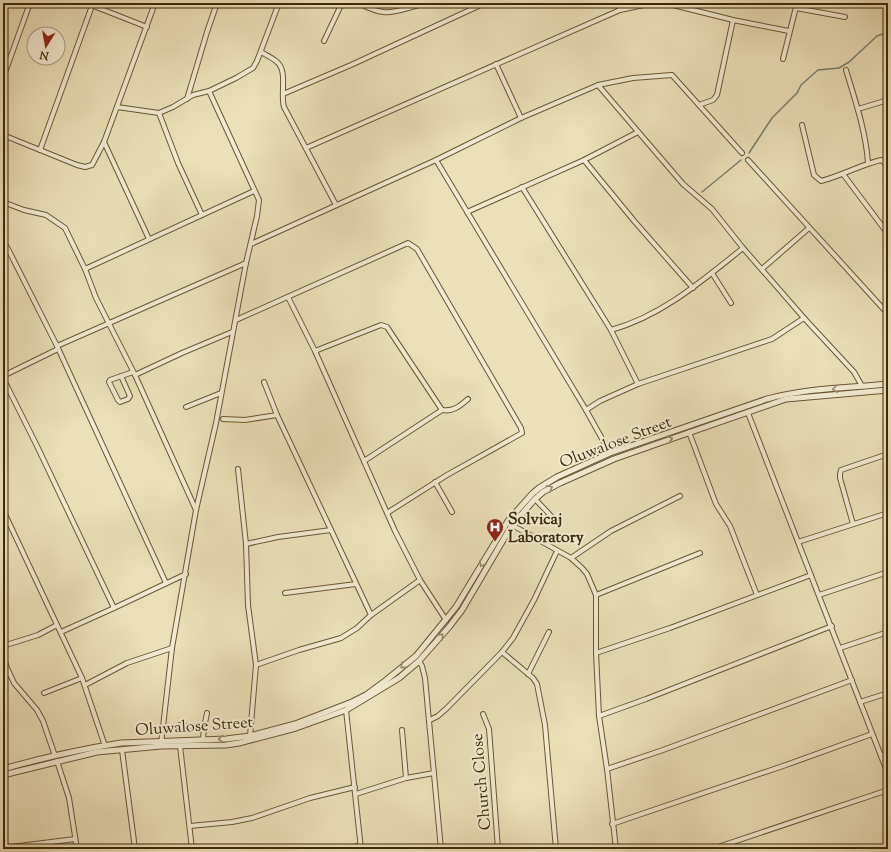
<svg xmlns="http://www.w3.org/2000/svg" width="891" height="852" viewBox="0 0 891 852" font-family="'Sorts Mill Goudy',serif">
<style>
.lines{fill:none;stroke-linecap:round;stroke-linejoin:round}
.stream{stroke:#75816f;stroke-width:1.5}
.minor-casing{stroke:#695734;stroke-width:6}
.tertiary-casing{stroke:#695734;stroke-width:7}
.minor{stroke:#f2ebd1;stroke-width:4}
.tertiary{stroke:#f2ebd1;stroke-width:5}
.oneway{stroke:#988a6c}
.labels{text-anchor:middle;stroke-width:4;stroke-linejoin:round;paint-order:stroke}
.street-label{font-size:16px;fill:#3e2908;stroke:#f2ebd1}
.poi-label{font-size:16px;font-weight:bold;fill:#3e2908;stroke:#f2ebd1;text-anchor:start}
</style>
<rect width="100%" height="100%" fill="#ebe0b8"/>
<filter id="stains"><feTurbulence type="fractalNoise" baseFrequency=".005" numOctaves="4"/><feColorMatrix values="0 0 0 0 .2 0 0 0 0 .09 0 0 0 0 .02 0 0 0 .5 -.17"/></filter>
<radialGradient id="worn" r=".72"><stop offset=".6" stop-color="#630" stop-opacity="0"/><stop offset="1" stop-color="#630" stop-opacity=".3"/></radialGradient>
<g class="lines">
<!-- stream -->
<g class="stream">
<path d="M749,153L772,118L797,93L801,85L818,70L839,68L849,62L877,36L888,32"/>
<path d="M702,192L741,160"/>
</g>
<!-- minor casing -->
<g class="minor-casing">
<g id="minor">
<path d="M86,3L147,27"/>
<path d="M358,3C386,17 390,13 419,5"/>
<path d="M618,3L620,10"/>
<path d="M665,3L733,20L789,31"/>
<path d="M796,8L845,17"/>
<path d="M324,41L342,3"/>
<path d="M261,52C266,55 273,58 277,62C288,71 280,94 284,107L336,205"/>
<path d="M783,59L797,3"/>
<path d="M496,64L521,118"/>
<path d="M846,70C855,100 866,132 868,163"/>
<path d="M3,78L30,3"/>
<path d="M598,85L683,184L712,209L743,248L804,318L854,372L862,386"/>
<path d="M283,94L351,65L485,3"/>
<path d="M187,99L207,32L217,3"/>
<path d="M699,105L713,100L717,95L733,20"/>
<path d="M117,107L159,113L173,107L193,95L209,91L236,78L253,68L257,61L279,3"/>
<path d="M858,109L888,100"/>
<path d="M159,113L178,163L202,215"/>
<path d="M802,125L814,175L821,181C841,176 860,165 881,160L884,162L888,169"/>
<path d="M3,135L77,165L85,167L92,165L104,142L155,3"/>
<path d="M104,142L149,239"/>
<path d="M306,148L620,10L653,3"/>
<path d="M40,150L93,3"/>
<path d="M436,160L586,410L610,453"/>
<path d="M584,160L635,222L693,288"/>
<path d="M748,160L888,314"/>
<path d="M843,174L888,234"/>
<path d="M522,187L611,330L638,384"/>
<path d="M3,202L24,210L46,215L65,228L85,269L96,298L135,375L196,510"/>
<path d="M467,212L584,160L638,132"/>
<path d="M3,241L8,249L57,346L166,583"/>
<path d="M251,244L436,160L521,118L598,85L633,78L672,75L742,153"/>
<path d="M85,269L254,191"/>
<path d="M762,269L809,228"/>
<path d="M712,273L731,303"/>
<path d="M288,297L315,351L395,531L420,580L446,620"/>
<path d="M236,320L408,243L417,249L521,428L522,433L447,475L387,513"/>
<path d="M611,330C662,316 703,280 743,248"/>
<path d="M57,346L246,263"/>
<path d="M315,351L381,325L387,327L442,410"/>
<path d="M135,375L182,353L232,332"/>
<path d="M3,376L58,349"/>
<path d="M121,376L130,396L128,399L120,402L118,400L109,382L110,380L133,372"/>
<path d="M3,378L37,446L114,608"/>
<path d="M264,382L277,415L371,615"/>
<path d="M186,407L221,393"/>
<path d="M586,410L600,401L638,384L772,339L804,318"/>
<path d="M748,413L888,774"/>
<path d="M223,419L245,420L277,415"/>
<path d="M689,432L716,504L730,526L757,595"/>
<path d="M364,461L442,410C453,412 460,406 468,399"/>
<path d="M238,469L246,544L248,605L256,665L250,736"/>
<path d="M435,482L452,512"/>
<path d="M535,499L552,517"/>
<path d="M3,510L82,678L105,746"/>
<path d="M853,524L840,478V474L841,470L888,454"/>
<path d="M512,525L571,558L582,568L587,574L596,595V653L599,716L607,769L616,849"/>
<path d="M798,542L888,513"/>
<path d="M246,544L278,537L331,530"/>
<path d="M571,558L611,531L680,496"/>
<path d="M285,593L356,584"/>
<path d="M596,595L700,553"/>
<path d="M819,595L888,572"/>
<path d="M61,632L114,608L186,574"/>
<path d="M3,646L38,635L57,625"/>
<path d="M840,648L888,632"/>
<path d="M502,652L533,678L537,684L545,725L556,849"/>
<path d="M596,653L670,628L811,575"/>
<path d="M3,655L7,668L14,683L37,710L43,721L55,756"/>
<path d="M419,661L422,666L425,678L441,849"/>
<path d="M256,665L299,650L341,638L357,628L371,615L420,580"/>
<path d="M528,674L549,632"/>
<path d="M85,685L127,663L172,648"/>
<path d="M44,693L82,678"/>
<path d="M860,702L888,693"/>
<path d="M346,710L361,849"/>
<path d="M483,714L489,729L498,849"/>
<path d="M599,716L646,699L832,626"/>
<path d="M430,720L438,716L447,708L502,652L513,638L534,600L557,551"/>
<path d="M180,725L204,728L203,739"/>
<path d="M204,728L207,713"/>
<path d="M402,730L406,778"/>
<path d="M161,744L172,648L196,510L216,423L246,263L257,216L259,200L209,91"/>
<path d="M180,746L192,849"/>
<path d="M122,750L135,849"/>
<path d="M881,756L888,753"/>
<path d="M3,761L8,768"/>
<path d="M57,761L69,798L77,849"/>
<path d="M607,769L663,750L852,680"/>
<path d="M356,794L406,778L434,773"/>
<path d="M612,824L783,766L872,734"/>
<path d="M190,826L232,822L252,818L310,798L355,787"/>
<path d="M3,848L75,839"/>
<path d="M348,849L360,845"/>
<path d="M634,849H650"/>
<path d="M712,849L888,790"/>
</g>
</g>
<!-- tertiary casing -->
<g class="tertiary-casing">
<g id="tertiary">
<path d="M3,769C42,758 81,749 121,743L226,739L250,736L295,724L352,702L366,695L385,681L416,656L456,607L508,521L532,494L539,488L557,477L610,453L767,399C806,388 848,388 888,384"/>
<path d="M3,775L97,752L161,746L226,745L239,743L296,728L346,710L399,678L419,661L449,627L462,610L512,525L535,499L543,492L560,483L614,459L668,440L786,399L888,390"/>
</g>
</g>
<!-- minor -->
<use href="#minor" class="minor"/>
<!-- tertiary -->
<use href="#tertiary" class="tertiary"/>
</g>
<!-- one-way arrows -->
<defs><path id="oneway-chevron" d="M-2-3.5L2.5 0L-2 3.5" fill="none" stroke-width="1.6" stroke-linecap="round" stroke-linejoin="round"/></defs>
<g class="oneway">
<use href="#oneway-chevron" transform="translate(835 389) rotate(175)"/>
<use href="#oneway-chevron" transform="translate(670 439) rotate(-18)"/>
<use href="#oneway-chevron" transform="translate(550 488) rotate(-29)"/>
<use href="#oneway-chevron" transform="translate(482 564) rotate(121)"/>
<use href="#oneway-chevron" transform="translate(441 636) rotate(-48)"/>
<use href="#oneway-chevron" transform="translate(403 666) rotate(140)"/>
<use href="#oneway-chevron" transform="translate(221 739) rotate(178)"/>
</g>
<!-- icons -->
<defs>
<g id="hospital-pin" transform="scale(0.9)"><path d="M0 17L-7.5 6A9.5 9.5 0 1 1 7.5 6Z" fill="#8f2418" stroke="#f2ebd1"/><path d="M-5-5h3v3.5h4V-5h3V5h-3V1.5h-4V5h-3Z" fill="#fff"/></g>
</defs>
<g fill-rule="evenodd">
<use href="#hospital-pin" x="495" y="527"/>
</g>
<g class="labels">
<!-- street labels -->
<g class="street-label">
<text transform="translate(615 441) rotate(-21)" y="6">Oluwalose Street</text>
<text transform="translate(194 725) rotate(-4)" y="6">Oluwalose Street</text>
<text transform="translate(480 782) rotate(-95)" y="6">Church Close</text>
</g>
<!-- poi labels -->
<g class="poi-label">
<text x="508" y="524">Solvicaj<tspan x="508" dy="18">Laboratory</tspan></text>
</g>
</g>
<!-- margin -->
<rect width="891" height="852" fill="none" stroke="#ebe0b8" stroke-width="16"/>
<rect x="4" y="4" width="883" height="844" fill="none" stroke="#3e2908" stroke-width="2"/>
<rect x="8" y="8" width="875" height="836" fill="none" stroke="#3e2908"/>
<!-- north arrow -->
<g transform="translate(46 46) rotate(191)"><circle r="19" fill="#f2ebd1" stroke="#aa9d81"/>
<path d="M0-3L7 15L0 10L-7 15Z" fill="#8f2418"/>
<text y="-6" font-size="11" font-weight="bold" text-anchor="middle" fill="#3e2908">N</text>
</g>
<rect width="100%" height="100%" filter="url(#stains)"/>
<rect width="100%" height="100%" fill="url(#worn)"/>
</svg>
